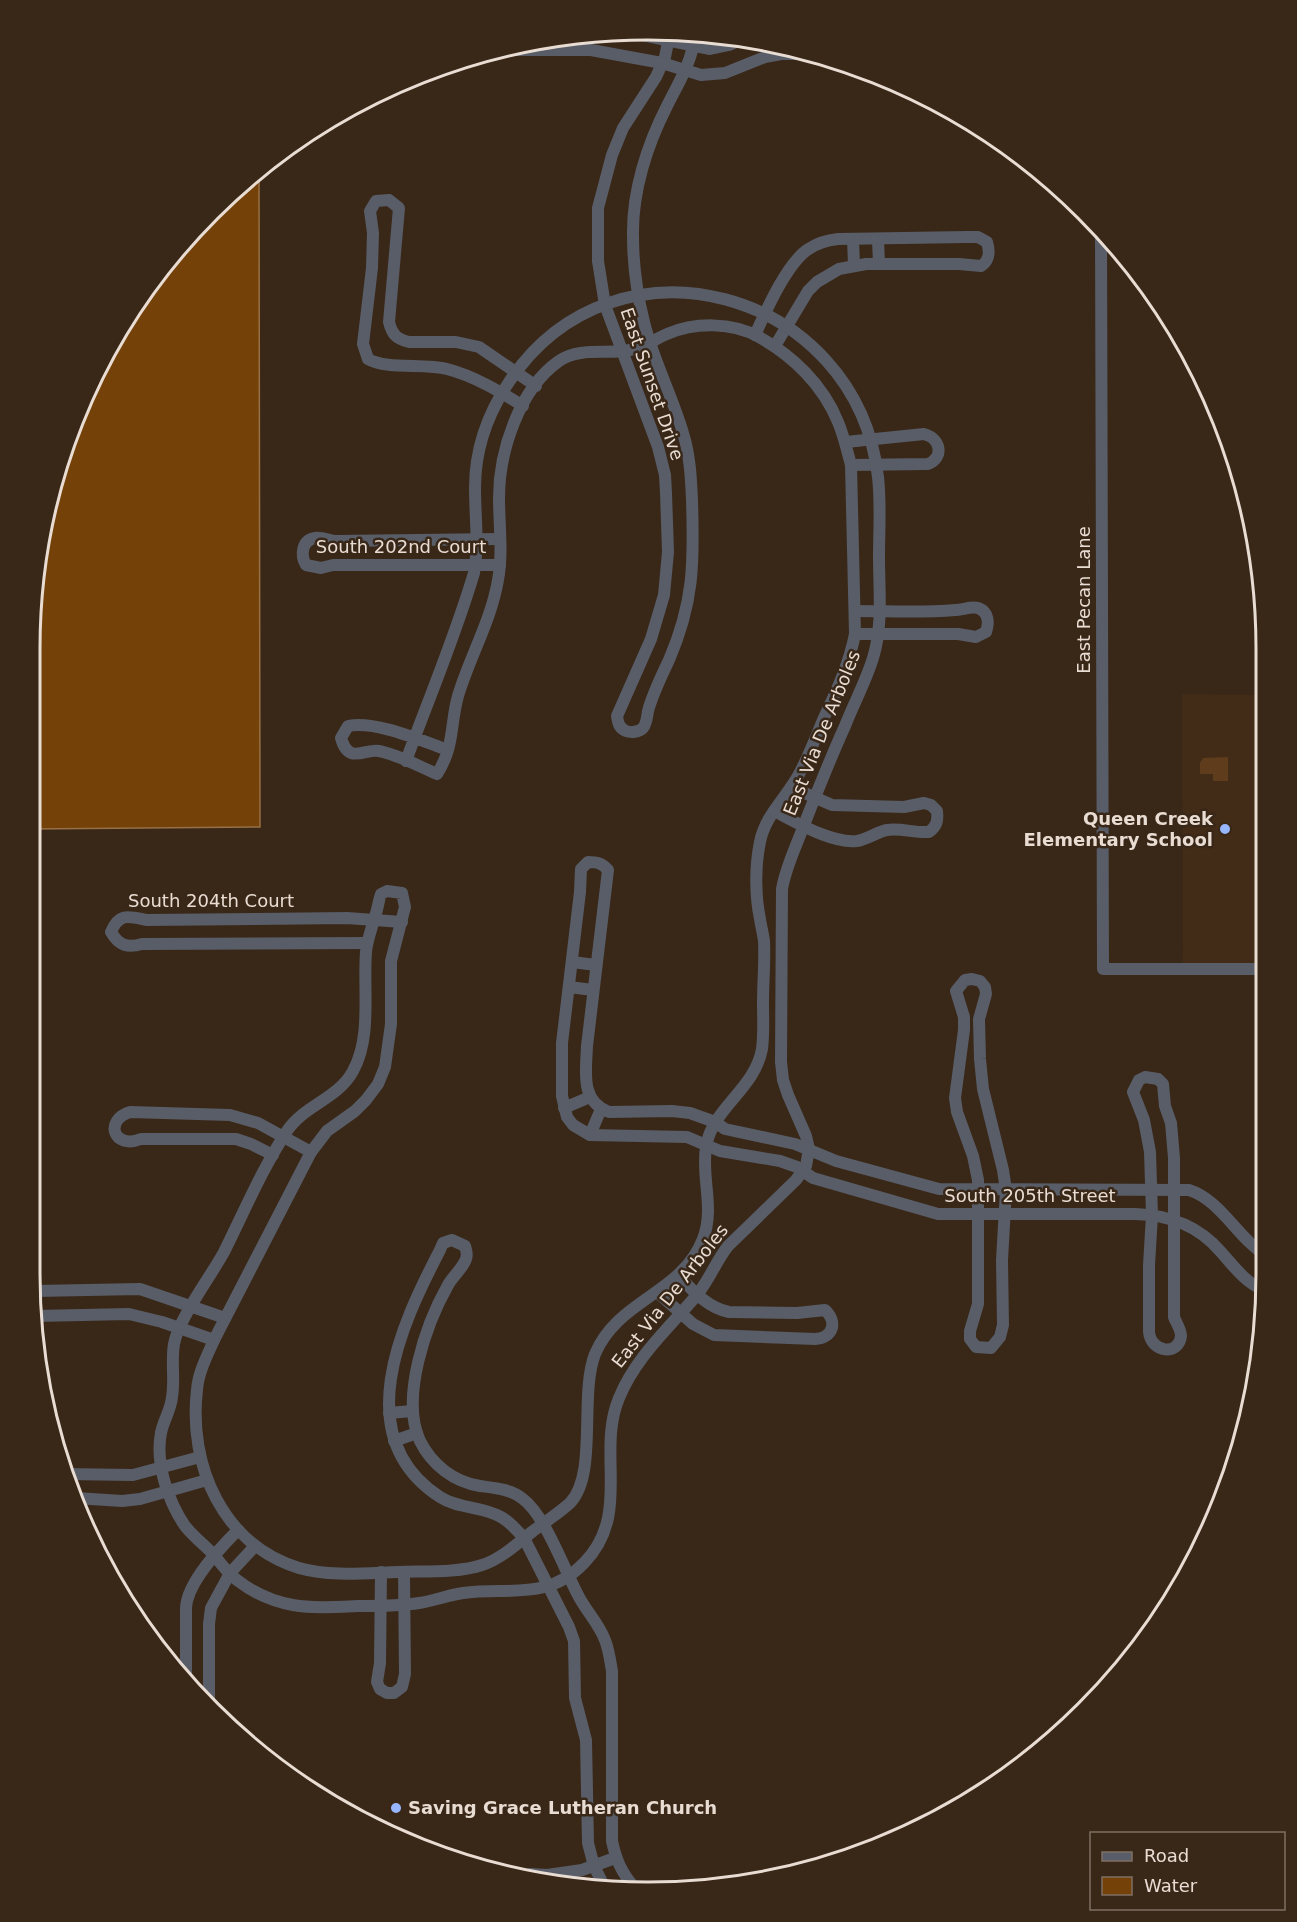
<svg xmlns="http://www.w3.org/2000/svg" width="1297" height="1922" viewBox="0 0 1297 1922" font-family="'DejaVu Sans',sans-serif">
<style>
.built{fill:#432c17}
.green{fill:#5e3c1c}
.water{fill:#744209;stroke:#977046;stroke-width:1.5}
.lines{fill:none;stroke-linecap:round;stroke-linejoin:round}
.minor{stroke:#585d67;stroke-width:12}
.poi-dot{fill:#98b6fd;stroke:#392718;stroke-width:2}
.labels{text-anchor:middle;stroke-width:5;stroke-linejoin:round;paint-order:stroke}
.street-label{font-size:18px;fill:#e9ddd3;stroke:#392718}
.poi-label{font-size:18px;font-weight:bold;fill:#e9ddd3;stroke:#392718;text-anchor:end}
.rim{fill:none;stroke:#e9ddd3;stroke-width:3}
</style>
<rect width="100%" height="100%" fill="#392718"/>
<!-- built -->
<path class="built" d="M1182,694L1267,695V963H1183Z"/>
<!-- green -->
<g class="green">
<path d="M1228,757V781H1213V774H1200V763L1203,758Z"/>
<path d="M33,1038L39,1218H34Z"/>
</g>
<!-- water -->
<path class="water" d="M259,172L260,827L31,829L30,649L42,528L94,375L158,272L211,211Z"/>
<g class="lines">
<!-- minor -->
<g class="minor">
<path d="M628,32L710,49L729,45L742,39"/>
<path d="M670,32L665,57L656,77L623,128L612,155L598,208V261L605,305L658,447L665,475L666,493L668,552L664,595L651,639L617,716C618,723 619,728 626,731C631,733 639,732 643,728C647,723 647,716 648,711C653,693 661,677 669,660C694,602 694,563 692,500C691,478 690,455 683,433C672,395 653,360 644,322C637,294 633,265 633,236C632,192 647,145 667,106C679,82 692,62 695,35"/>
<path d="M502,50H591L662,63L701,75L725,73L765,57L781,54H811"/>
<path d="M1101,230L1103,969H1267"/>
<path d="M853,239L854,265"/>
<path d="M878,239L879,264"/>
<path d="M755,335C766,311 786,265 807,250C817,243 827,240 838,239L967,237H978L987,242C990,252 990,260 981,266L959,264H866L839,269L817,282L808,291L775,346"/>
<path d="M523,406C499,391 474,376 447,369C424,363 387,370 368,359L363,344L372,268L373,233L370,211L376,201L389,200L399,208L389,322C392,334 396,339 409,342H456L479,347L536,386"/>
<path d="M846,442L924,434C940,438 945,457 928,464L851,465"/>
<path d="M500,565H333L321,568L306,565C300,555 302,540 315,538C321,537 329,540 335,541L500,539"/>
<path d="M855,611C888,611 922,613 955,610C962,610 971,606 978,608C989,612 989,623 986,632L976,637L958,634H855"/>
<path d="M406,761C429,698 455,637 474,573C479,544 475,517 475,488C475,450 488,413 509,382C615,222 857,290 878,477C881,503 879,530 879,557C879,590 883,626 873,658C866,681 854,703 845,726C830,759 817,792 804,825C796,847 786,866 782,889L781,1062L783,1080L788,1095L806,1136L809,1149L806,1166L796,1180L728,1246C716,1261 709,1281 696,1296C668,1329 636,1357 619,1398C596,1453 632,1514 584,1563C548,1601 508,1587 463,1593C448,1595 434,1601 419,1603C400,1606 379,1606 359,1606C312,1608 277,1611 237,1580C227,1573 220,1562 212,1553C203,1544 193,1536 185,1526C168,1501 155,1463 161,1433C163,1421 171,1410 172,1397C175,1380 171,1361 174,1344C178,1320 211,1276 224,1252C244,1212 262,1169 287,1131C304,1105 338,1099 353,1071C372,1037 363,990 366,952C367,940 372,928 375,916C378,909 378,902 381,894L387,891L402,893L405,907L391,961V1024L385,1067L378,1084L366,1100L355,1111L327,1131L311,1152L214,1340C207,1356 198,1373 197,1390C188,1465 223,1545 299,1568C331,1577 366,1573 398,1572C423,1571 459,1573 482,1565C501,1559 518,1543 533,1531C545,1522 559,1513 570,1503C598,1474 579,1395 595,1354C618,1299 682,1294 703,1239C715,1208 701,1178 706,1147C712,1108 755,1089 762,1049C764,1034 763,1018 763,1003C763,982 765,962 764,941C763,933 761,926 760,919C755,895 755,866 760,842C765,816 785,799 798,776C808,758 815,739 823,720C836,692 849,665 855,634L851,465C847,451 844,436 838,422C823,385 793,356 759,337C732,322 695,322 667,334C657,338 648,345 638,348C612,357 583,345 559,361C519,389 499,452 499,498C499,525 503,553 498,580C491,621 470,656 458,696C450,724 455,746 437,774C418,766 399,755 379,751C370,749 360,756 351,753C345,750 343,745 341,738L348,726C375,720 422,741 448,750"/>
<path d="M774,811C796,822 832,844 857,841C868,839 877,832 887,830C901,828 915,833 929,832C937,826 938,821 937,811L931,805L924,803L904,807L832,805L791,787"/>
<path d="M367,943L142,944C128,948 119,946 111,932C119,913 128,916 146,920L347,918L402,922"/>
<path d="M572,962L596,965"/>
<path d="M972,979L980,981L985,987L986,994L979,1019L980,1059L983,1089L1003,1170L1006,1190L1002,1260L1003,1325L1000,1337L991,1348L976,1347L970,1339V1331L978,1304V1180L973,1156L957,1112L955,1098L964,1030V1017L956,991L965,980Z"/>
<path d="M569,987L593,990"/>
<path d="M1145,1077L1158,1079L1163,1084L1165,1106L1171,1123L1174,1158V1317C1176,1323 1181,1329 1181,1336C1179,1356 1151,1353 1149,1332V1265L1152,1215L1150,1152L1144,1120L1133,1092L1139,1080Z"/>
<path d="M564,1108L590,1097"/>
<path d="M590,1135L601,1109"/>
<path d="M273,1155L251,1144L236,1139H141C113,1150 104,1120 130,1112L230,1115L258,1123L311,1152"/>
<path d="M35,1291L140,1289L225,1318"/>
<path d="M1265,1291C1245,1282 1235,1268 1221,1252C1198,1225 1169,1215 1135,1214H938L813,1178L797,1167L780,1161L720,1151L687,1137L590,1135L573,1125L567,1117L562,1096V1043L580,892L581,869L588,862C597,862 602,863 608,870L587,1046C586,1072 580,1101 609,1112L672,1111L690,1113L715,1122L725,1129L795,1144L836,1161L939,1189L1189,1190C1221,1200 1238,1239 1267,1256"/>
<path d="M657,1292L693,1324L714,1335L815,1339C833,1338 838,1322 825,1310L797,1313L729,1312C708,1308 693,1291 679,1276"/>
<path d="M35,1316L129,1314L162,1322L214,1340"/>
<path d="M389,1413L412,1411"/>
<path d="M394,1441L417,1433"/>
<path d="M64,1474L133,1475L200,1457"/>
<path d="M76,1498L122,1501L140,1499L207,1480"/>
<path d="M381,1572L380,1663L377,1682L380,1689L387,1693H394L402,1687L405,1674L404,1572"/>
<path d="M186,1683V1608C187,1582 221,1547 238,1530"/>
<path d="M212,1708L209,1701V1624L211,1608L230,1573L255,1546"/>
<path d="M519,1878L531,1874L547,1875L582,1870L615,1858"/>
<path d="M606,1890L594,1866L588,1843L586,1740L575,1698L574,1641L569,1627L524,1538C517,1530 510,1522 501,1517C482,1506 458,1509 440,1497C348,1437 401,1325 440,1250L443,1243L452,1240L465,1246C466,1250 468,1254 466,1259C463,1268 453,1276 448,1285C426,1324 400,1398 420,1441C432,1465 454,1482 480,1486C495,1488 511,1489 523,1499C545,1515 565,1571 579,1597C587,1612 599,1624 605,1640C609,1650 610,1660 612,1671V1841C616,1860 622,1874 636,1889"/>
</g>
</g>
<!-- markers -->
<g class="poi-dot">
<circle cx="1225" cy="829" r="6"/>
<circle cx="396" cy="1808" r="6"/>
</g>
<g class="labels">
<!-- street labels -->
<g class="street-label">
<text transform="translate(652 384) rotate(71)" y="6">East Sunset Drive</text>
<text x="401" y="553">South 202nd Court</text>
<text transform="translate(1084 600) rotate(-90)" y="6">East Pecan Lane</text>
<text transform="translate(822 733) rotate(-68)" y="6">East Via De Arboles</text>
<text x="211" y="907">South 204th Court</text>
<text x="1030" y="1202">South 205th Street</text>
<text transform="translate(670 1296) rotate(-52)" y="6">East Via De Arboles</text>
</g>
<!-- poi labels -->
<g class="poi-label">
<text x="1213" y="825">Queen Creek<tspan x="1213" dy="21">Elementary School</tspan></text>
<text x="408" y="1814" text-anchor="start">Saving Grace Lutheran Church</text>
</g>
</g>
<!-- crop -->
<path d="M0 0H1297V1922H0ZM648 40H648A608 608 0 0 1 1256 648V1274A608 608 0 0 1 648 1882H648A608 608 0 0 1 40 1274V648A608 608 0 0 1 648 40Z" fill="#392718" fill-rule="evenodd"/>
<path class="rim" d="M648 40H648A608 608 0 0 1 1256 648V1274A608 608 0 0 1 648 1882H648A608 608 0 0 1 40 1274V648A608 608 0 0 1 648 40Z"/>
<!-- legend -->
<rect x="1090" y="1832" width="195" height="78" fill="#392718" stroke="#7f7063" stroke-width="1.5"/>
<rect x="1102" y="1852" width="30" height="9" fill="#585d67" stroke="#7f7063" stroke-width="1.5"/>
<text x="1144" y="1862" font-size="18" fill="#e9ddd3">Road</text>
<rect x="1102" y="1877" width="30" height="18" fill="#744209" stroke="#7f7063" stroke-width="1.5"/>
<text x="1144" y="1892" font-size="18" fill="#e9ddd3">Water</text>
</svg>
